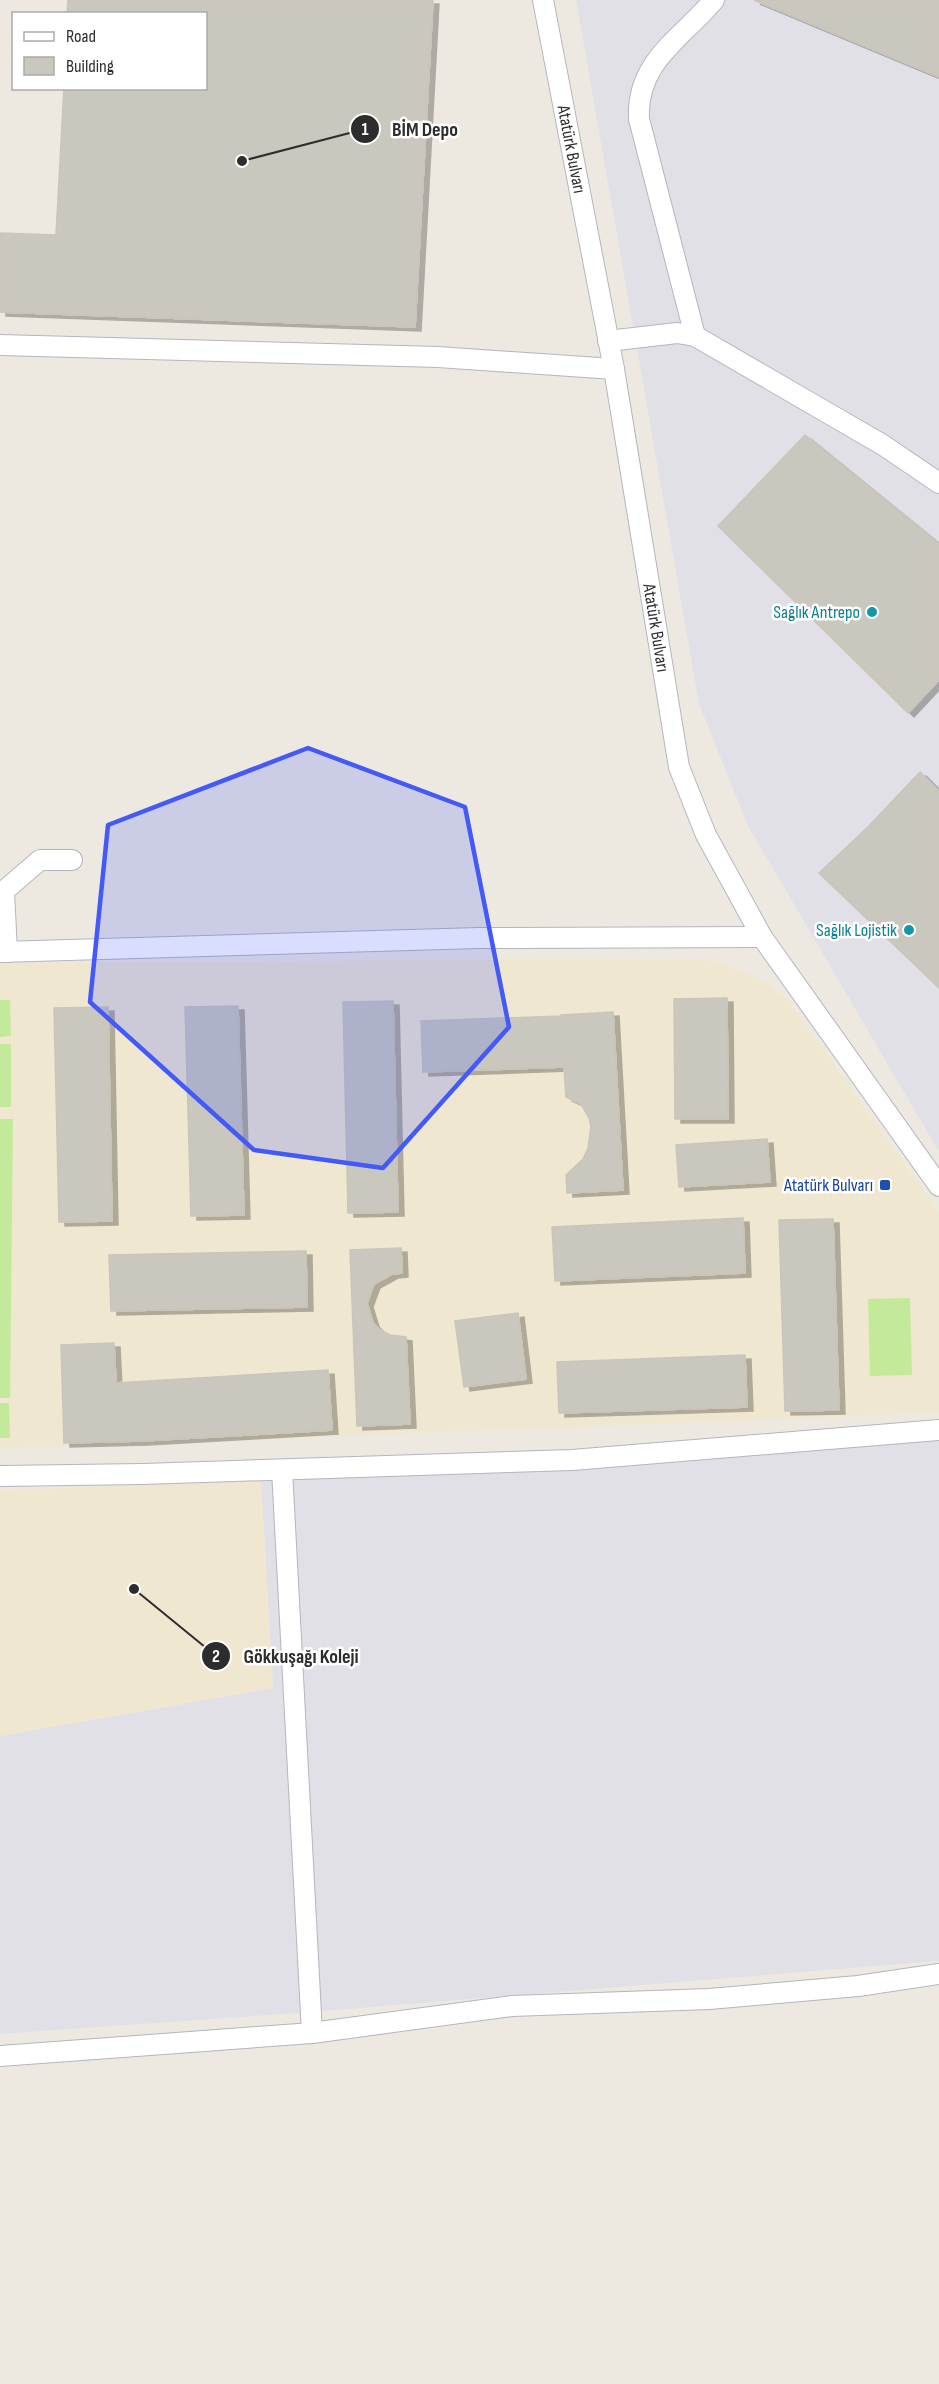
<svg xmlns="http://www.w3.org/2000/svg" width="939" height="2384" viewBox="0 0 939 2384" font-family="'Sofia Sans Condensed',sans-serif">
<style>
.industrial{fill:#e2e0e7}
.education{fill:#efe7d0}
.pitch{fill:#c3ea9a}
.building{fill:#cac7be;stroke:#cac5b9;stroke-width:1.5;filter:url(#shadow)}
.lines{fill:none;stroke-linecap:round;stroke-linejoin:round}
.minor-casing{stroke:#b3b5c0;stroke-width:22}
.minor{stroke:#fff;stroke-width:20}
.marked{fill:#4359f8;fill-opacity:0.2;stroke:#4359f8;stroke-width:4.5;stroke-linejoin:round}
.culture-dot{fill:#0f9aa8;stroke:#fff;stroke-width:2}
.transit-dot{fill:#1a4fb4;stroke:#fff;stroke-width:2}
.labels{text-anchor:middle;stroke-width:5;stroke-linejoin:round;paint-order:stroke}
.street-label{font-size:18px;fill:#2d2d2d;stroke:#fff}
.culture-label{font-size:18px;fill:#0d838f;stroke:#fff;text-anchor:end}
.transit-label{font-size:18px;fill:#164399;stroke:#fff;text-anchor:end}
.leader{fill:none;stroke:#2d2d2d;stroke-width:2}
.callout-dot{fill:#2d2d2d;stroke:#fff;stroke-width:2}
.mark-label{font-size:18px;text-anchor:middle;font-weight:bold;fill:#fff}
.callout-label{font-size:20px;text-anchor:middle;font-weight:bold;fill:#2d2d2d;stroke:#fff;stroke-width:5;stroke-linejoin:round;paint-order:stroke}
</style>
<defs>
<filter id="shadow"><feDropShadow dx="6" dy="4" stdDeviation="0" flood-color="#0004"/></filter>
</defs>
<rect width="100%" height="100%" fill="#eee9e0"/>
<!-- industrial -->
<g class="industrial">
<path d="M576,0H939V1152L747,824L699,704Z"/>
<path d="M939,1440V1961L298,2013L0,2034V1736L273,1688L261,1481Z"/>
</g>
<!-- education -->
<g class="education">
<path d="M703,959L724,964L762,980L788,1000L939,1212V1413L0,1449V963Z"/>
<path d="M261,1481L273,1688L0,1736V1490Z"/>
</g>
<!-- pitch -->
<g class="pitch">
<path d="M0,1000H10L11,1036L0,1037Z"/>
<rect x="0" y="1044" width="11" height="63"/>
<path d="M0,1119H13L10,1398H0Z"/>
<path d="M910,1298L912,1375L870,1376L868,1299Z"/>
<path d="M0,1403H9L10,1438H0Z"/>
</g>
<!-- building -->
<g class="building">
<path d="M68,0H433L415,327L0,312V233L56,235L64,88H206V14H67Z"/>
<path d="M754,0H939V77Z"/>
<path d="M805,435L939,544V680L908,713L718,526Z"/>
<path d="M920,772L939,791V988L819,873L867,828Z"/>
<path d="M727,998L728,1119H675L674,999Z"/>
<path d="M393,1001L398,1212L348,1213L343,1002Z"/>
<path d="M238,1006L244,1215L191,1216L185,1007Z"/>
<path d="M108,1007L112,1221L59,1222L54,1008Z"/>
<path d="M613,1012L623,1190L567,1193L566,1175L583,1159L588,1148L591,1126L589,1118L581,1104L566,1097L564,1067L423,1072L421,1021L561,1016V1015Z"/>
<path d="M767,1139L770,1182L679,1187L676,1145Z"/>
<path d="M743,1218L745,1273L555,1281L552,1227Z"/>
<path d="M833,1219L839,1410L785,1411L779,1220Z"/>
<path d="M401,1248L402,1273L392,1274L374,1284L367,1303L373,1323L380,1330L390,1335L406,1337L410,1424L357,1426L350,1250Z"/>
<path d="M306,1251L307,1307L111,1311L109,1255Z"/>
<path d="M518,1313L526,1379L464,1387L455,1321Z"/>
<path d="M114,1343L116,1383L328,1370L332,1430L142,1441L64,1443L61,1345Z"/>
<path d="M745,1355L747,1407L559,1413L557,1362Z"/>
</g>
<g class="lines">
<!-- minor casing -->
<g class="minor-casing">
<g id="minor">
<path id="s1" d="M543,0L614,369L679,767L706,835L762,937L939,1186"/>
<path d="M695,336L639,119C636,62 681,39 714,0"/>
<path d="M608,341L677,333L695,336L883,445L939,483"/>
<path d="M0,345L438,357L614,369"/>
<path d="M0,952L479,938L762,937"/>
<path d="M7,952L4,891L40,860H72"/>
<path d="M282,1470L312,2033"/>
<path d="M0,1476L143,1474L572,1460L939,1430"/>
<path d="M0,2056L312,2033L512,2006L709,1999L858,1986L939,1974"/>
</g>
</g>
<!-- minor -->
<use href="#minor" class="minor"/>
</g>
<!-- marked area -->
<path class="marked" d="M308,748L465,807L509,1027L383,1168L254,1150L90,1002L108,825Z"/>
<!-- markers -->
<g class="culture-dot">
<circle cx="872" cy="612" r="6"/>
<circle cx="909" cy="930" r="6"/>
</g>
<rect class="transit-dot" x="879" y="1179" width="12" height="12" rx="3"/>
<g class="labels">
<!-- street labels -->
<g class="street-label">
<text dy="6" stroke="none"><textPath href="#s1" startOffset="152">Atatürk Bulvarı</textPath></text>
<text dy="6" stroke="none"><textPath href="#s1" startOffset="638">Atatürk Bulvarı</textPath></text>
</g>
<!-- culture labels -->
<g class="culture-label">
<text x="860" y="618">Sağlık Antrepo</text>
<text x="897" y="936">Sağlık Lojistik</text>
</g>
<!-- transit labels -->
<g class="transit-label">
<text x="873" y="1191">Atatürk Bulvarı</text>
</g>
</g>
<!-- callouts -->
<path class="leader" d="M242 161L365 129M134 1589L216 1656"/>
<g class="callout-dot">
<circle cx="242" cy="161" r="6"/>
<circle cx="134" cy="1589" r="6"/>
<circle cx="365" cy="129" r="15"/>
<circle cx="216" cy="1656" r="15"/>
</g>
<g class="mark-label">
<text x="365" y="135">1</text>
<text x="216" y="1662">2</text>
</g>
<g class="callout-label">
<text x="425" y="136">BİM Depo</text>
<text x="301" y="1663">Gökkuşağı Koleji</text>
</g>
<!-- legend -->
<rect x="12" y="12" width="195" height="78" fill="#ffffff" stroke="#ababab" stroke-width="1.5"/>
<rect x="24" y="32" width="30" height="9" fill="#ffffff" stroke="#ababab" stroke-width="1.5"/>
<text x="66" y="42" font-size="18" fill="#2d2d2d">Road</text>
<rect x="24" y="57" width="30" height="18" fill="#cac7be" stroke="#ababab" stroke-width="1.5"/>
<text x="66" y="72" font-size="18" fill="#2d2d2d">Building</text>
</svg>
